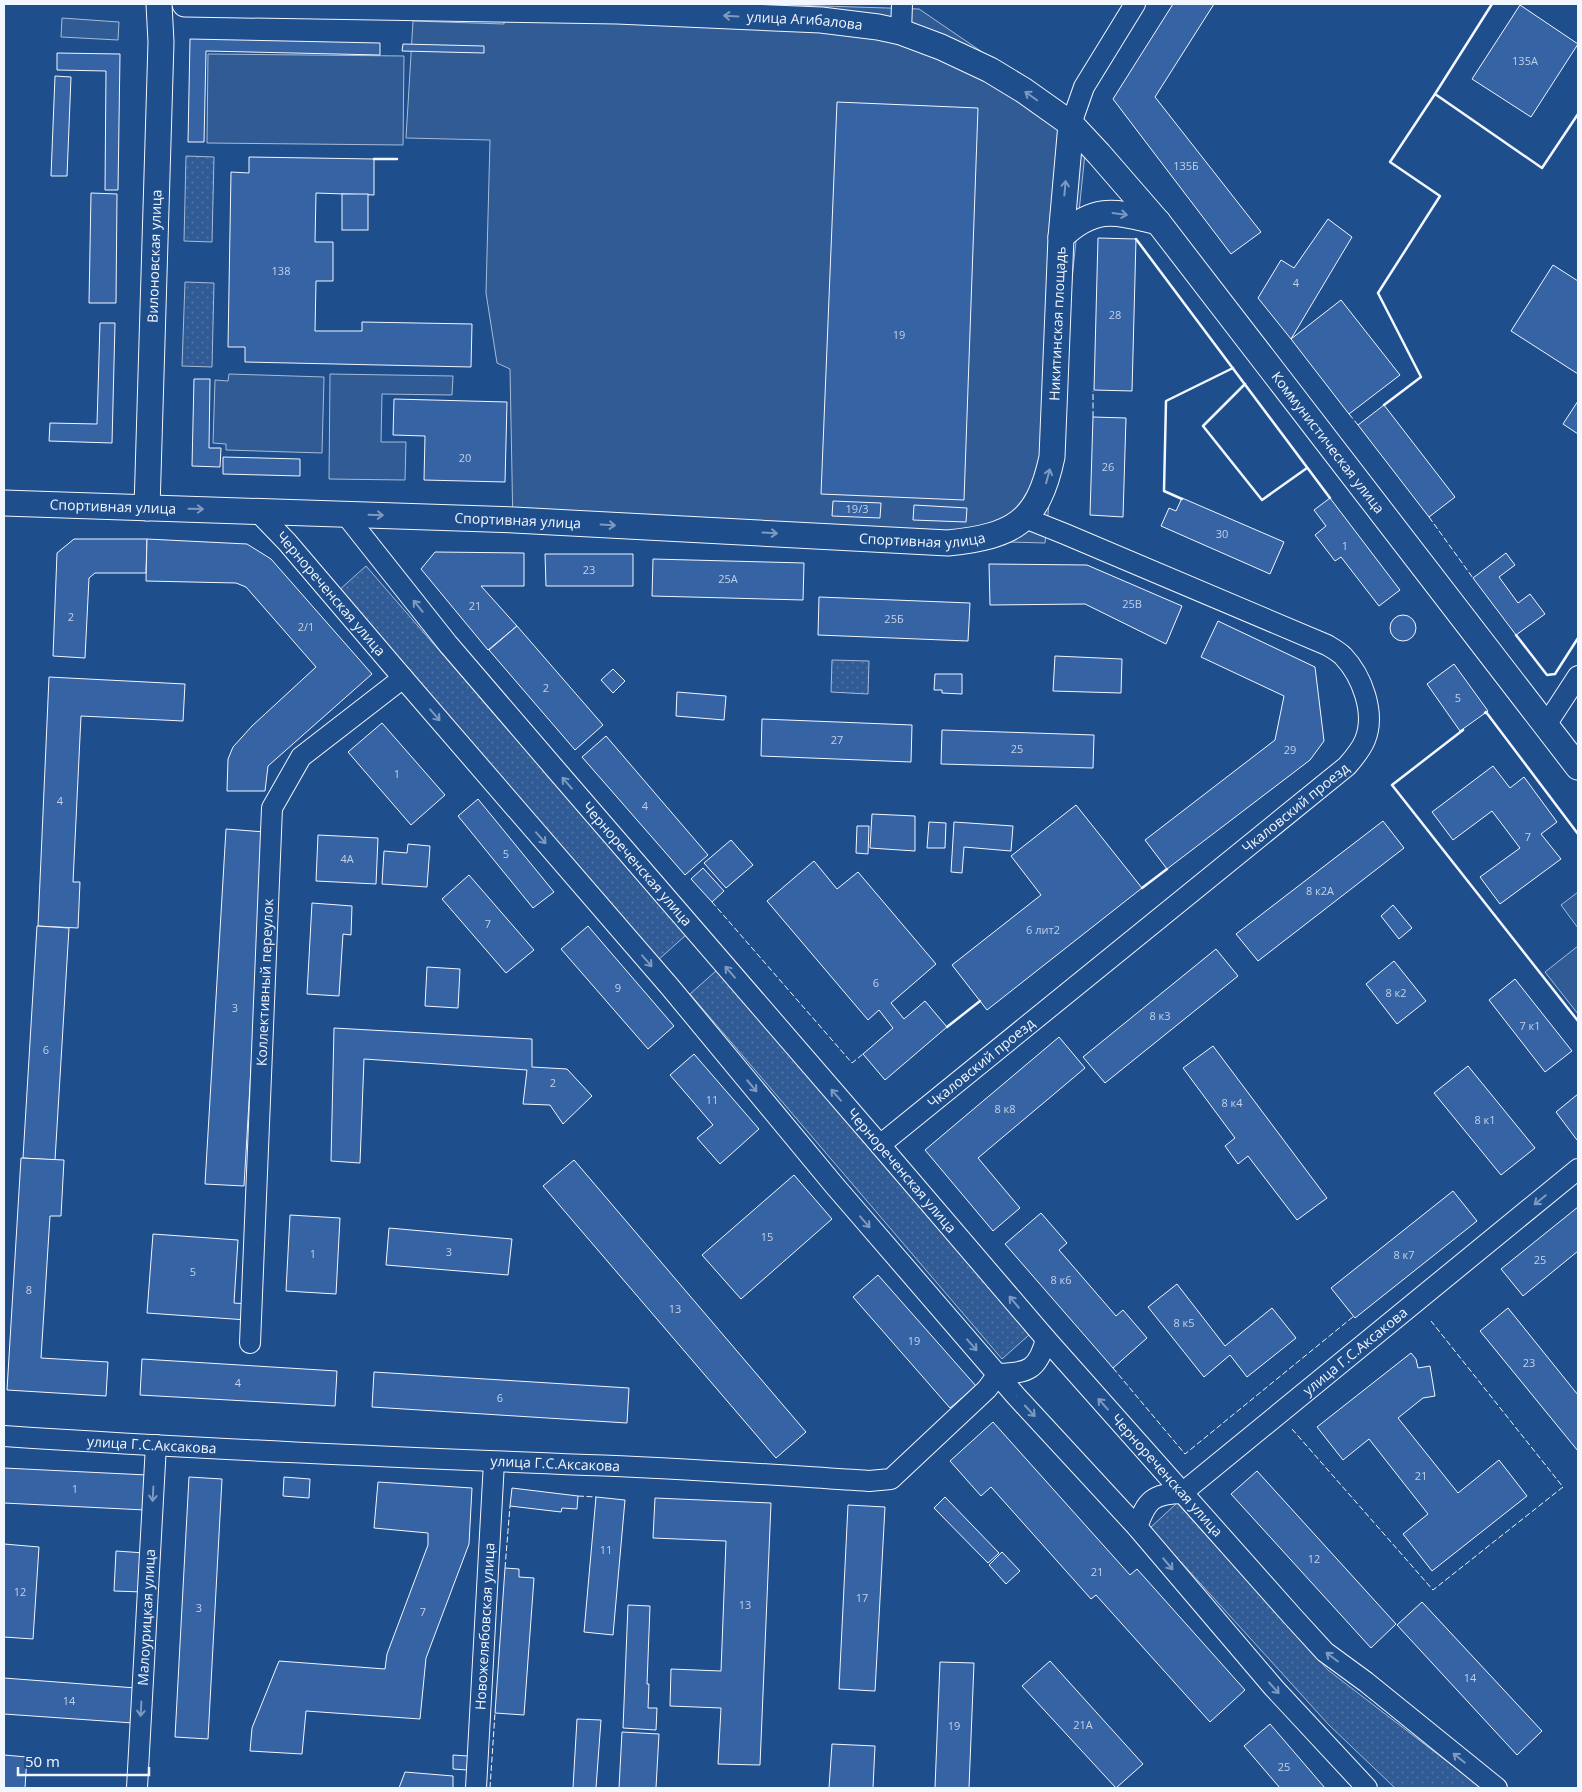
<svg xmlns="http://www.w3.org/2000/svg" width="1582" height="1792" viewBox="0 0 1582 1792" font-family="'Open Sans',sans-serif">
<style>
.park{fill:url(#park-dots);stroke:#a8bbd7}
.built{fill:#305b95;stroke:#a8bbd7}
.building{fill:#3563a3;stroke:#f2f6ff}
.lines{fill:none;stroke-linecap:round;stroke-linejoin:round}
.minor-casing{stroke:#f2f6ff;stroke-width:22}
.major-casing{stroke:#f2f6ff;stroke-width:27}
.minor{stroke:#1f4e8c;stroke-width:20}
.major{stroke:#1f4e8c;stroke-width:25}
.fence{stroke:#f2f6ff;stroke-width:1;stroke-dasharray:6 2.5;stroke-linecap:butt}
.wall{stroke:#f2f6ff;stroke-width:2.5}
.oneway{stroke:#7e9ac0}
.labels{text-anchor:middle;stroke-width:4;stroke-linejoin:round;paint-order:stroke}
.number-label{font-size:11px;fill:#c3d1e8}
.street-label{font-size:14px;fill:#f2f6ff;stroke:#1f4e8c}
</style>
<defs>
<pattern id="park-dots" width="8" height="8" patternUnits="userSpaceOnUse" patternTransform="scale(1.25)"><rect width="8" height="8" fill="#305b95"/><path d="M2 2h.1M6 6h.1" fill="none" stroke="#4e73a5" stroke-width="1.8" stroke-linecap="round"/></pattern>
</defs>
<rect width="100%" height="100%" fill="#1f4e8c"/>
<!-- park -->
<g class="park">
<path d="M186,156L214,157L212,242L184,241Z"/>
<path d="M185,282L214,283L212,367L182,366Z"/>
<path d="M366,566L686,935L657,961L337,592Z"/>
<path d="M832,660L869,661L868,694L831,692Z"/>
<path d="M717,970L1029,1335L1002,1359L690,994Z"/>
<path d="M1177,1503L1328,1670L1479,1786V1788H1395L1329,1725L1150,1528Z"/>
</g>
<!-- built -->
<g class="built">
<path d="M504,4H760L919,9L1088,124L1045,543L513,528L510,369L497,363L486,293L490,140L406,138L413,21L504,24Z"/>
<path d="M62,18L119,22L118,40L61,37Z"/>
<path d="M208,54L404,56L403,145L207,143Z"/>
<path d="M229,374L324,377L322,453L226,450V444L213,443L215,380L228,381Z"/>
<path d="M330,374L453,376L452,395L382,394L381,442H406L405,480L329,479Z"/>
<path d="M1578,892V928L1561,905Z"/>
<path d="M1578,946V1014L1545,972Z"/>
</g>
<!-- building -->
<g class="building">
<path d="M1173,4H1214L1155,97L1261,232L1231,254L1113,99Z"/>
<path d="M1520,5L1578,44L1531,117L1472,79Z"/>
<path d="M190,39L380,43V55L206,51L204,142H188Z"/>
<path d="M403,44L484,46V53L402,51Z"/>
<path d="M57,53L120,54L118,190H105L106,71L57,70Z"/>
<path d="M55,76L71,77L67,176H51Z"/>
<path d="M837,102L978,108L964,500L821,494Z"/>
<path d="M249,157L374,159V195L316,193L315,242H333V281H316L315,331H362V322L472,324L471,367L245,362V347H228L231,172L249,173Z"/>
<path d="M91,193L117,194L116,303H89Z"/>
<rect x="342" y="194" width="26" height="36"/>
<path d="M1328,219L1352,237L1291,339L1258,298L1281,260L1294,268Z"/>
<path d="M1098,238L1136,239L1132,391L1094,390Z"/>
<path d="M1553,265L1578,281V374L1511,331Z"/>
<path d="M1341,300L1400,375L1349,414L1291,339Z"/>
<path d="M100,323H115L112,443L49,441L50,423L97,424Z"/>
<path d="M194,379H210L209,448H221L220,467L192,466Z"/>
<path d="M394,399L507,402L505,482L424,480L425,436L393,435Z"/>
<path d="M1578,401V434L1563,424Z"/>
<path d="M1384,405L1455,497L1429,517L1358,425Z"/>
<path d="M1093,417L1126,418L1123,517L1090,515Z"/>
<path d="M223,457L300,459V476L223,474Z"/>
<path d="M1182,498L1284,542L1270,574L1161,526L1169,508L1176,511Z"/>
<path d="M1330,498L1400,590L1379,606L1341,557L1335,561L1315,535L1326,526L1314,510Z"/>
<path d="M833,501L881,503L880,518L832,516Z"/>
<path d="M914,505L967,508L966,522L913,520Z"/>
<path d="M74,539H147L146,573H95L89,578L85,658L53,656L57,553Z"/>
<path d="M147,539L247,544L271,559L372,674L268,766L265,791H227L228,759L233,747L252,726L316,667L246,587L236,583L146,581Z"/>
<path d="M435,552L524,553V586H481L517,626L488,650L421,569Z"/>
<path d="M1506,553L1515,565L1499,577L1518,603L1530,594L1545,614L1516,635L1473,578Z"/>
<path d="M545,554H633V586H546Z"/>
<path d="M653,559L804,563L803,600L652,596Z"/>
<path d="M989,564L1087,565L1182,606L1166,644L1085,604L990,605Z"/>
<path d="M819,597L970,603L968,641L818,635Z"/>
<circle cx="1403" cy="628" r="13"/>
<path d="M1218,621L1315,667L1324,741L1310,760L1167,869L1145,840L1275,740L1284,696L1201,657Z"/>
<path d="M517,626L603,725L575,750L489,650Z"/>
<path d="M1055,656L1122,659L1121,693L1053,691Z"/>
<path d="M1454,664L1488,711L1460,731L1427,684Z"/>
<path d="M613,669L625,681L613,693L601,680Z"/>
<path d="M935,674H962V694L942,693V690H934Z"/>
<path d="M49,677L185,684L183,721L81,716L73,882H80L78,928L38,926Z"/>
<path d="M677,692L726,696L724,720L676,716Z"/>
<path d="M762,719L912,725L911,762L761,756Z"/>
<path d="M382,723L445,795L411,825L348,752Z"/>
<path d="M942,730L1094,735L1093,768L941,764Z"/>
<path d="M606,736L708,855L685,875L582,757Z"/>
<path d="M1493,766L1510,788L1524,777L1557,822L1541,834L1561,859L1500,904L1480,877L1520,848L1492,811L1453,840L1432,812Z"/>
<path d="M478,799L554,892L533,908L458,816Z"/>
<path d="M1076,805L1142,888L987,1010L952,965L1041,895L1011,856Z"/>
<path d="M872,814L915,816V851L870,848Z"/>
<path d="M1383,821L1404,848L1258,961L1236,934Z"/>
<path d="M929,822L946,823L945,848H927Z"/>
<path d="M954,822L1013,826L1011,851L964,847L962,873L951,872Z"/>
<path d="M857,826H869L868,854L856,853Z"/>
<path d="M226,829L265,832L244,1186L205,1184Z"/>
<path d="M318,835L378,838L376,884L316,881Z"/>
<path d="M731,840L753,865L726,888L704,863Z"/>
<path d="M408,844L430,846L427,887L382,884L384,851L407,853Z"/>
<path d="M814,861L837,889L858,872L936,964L891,1003L904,1019L925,1001L947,1027L885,1080L863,1054L893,1028L879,1010L868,1020L767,901Z"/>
<path d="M703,868L724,891L712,902L691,879Z"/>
<path d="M469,875L534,950L506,973L442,899Z"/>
<path d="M312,903L352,906L351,935L343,934L339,996L307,994Z"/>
<path d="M1393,905L1412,928L1399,939L1381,916Z"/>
<path d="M37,926L69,928L55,1160L23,1158Z"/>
<path d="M588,926L674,1026L648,1049L561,949Z"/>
<path d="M1216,949L1238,976L1105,1083L1083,1057Z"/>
<path d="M1394,961L1426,1001L1397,1024L1366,984Z"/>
<path d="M427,967L460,969L458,1008L425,1006Z"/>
<path d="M1515,979L1572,1051L1545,1072L1489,1000Z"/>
<path d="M334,1028L532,1039V1067L567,1069L592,1096L563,1124L550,1105L523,1104L527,1070L364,1059L360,1163L331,1161Z"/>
<path d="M1059,1037L1085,1068L978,1158L1020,1208L993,1231L925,1150Z"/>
<path d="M1213,1046L1327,1198L1297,1220L1248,1156L1238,1164L1225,1146L1235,1138L1183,1068Z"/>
<path d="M694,1054L759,1129L720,1164L697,1138L713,1125L670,1075Z"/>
<path d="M1468,1066L1535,1148L1501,1175L1434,1093Z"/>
<path d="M1578,1094V1139L1577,1140L1556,1112Z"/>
<path d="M21,1158L64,1160L61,1216H50L41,1358L108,1362L106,1396L7,1390Z"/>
<path d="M574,1160L806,1432L776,1458L543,1186Z"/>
<path d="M794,1175L832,1219L741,1299L702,1255Z"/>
<path d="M1453,1191L1477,1221L1355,1318L1331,1288Z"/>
<path d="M1578,1207V1251L1523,1296L1501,1269Z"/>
<path d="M1041,1213L1067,1243L1059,1250L1116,1316L1123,1310L1147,1338L1113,1368L1005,1244Z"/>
<path d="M290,1215L340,1218L336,1294L286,1291Z"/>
<path d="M389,1228L512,1239L508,1275L386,1265Z"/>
<path d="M153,1234L238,1240L234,1303L248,1304L247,1320L147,1313Z"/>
<path d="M878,1275L976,1386L950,1408L853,1297Z"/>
<path d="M1177,1284L1225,1346L1272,1308L1296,1338L1247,1377L1230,1355L1204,1377L1148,1307Z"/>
<path d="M1508,1308L1578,1395V1451L1480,1331Z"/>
<path d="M1411,1353L1416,1359L1418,1368L1430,1366L1435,1396L1423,1398L1398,1418L1458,1493L1499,1460L1527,1496L1432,1571L1403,1534L1428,1514L1369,1439L1343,1460L1317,1427Z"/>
<path d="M142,1359L337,1371L335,1406L140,1395Z"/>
<path d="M374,1372L629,1388L627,1423L372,1407Z"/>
<path d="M993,1422L1130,1575L1137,1569L1245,1690L1210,1722L1096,1595L1091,1599L991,1487L981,1496L950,1461Z"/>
<path d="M4,1468L147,1475L145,1510L4,1503Z"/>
<path d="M1257,1471L1396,1624L1371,1648L1231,1494Z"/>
<path d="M189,1477L222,1479L208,1739L175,1737Z"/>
<path d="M284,1477L310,1479L309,1498L283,1496Z"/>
<path d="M378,1482L472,1488L469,1544L426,1658L420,1719L306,1711L302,1754L250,1751L252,1728L279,1661L385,1669L387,1654L428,1545V1533L374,1528Z"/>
<path d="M512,1488L578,1496L577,1509L562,1508L561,1512L510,1506Z"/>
<path d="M596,1497L625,1500L613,1635L584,1632Z"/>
<path d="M945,1497L999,1553L988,1563L934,1508Z"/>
<path d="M655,1498L771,1503L760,1765L718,1764L721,1708L670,1706L671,1669L721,1671L726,1541L653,1538Z"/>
<path d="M848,1505L885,1507L875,1691L839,1689Z"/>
<path d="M4,1544L39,1547L33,1639L4,1637Z"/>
<path d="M116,1551L145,1553L143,1592L114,1591Z"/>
<path d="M1002,1552L1020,1571L1006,1584L989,1565Z"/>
<path d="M505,1568L519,1569V1577L534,1578L524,1715L495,1713Z"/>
<path d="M1422,1602L1542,1731L1517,1755L1397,1625Z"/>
<path d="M628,1605L650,1606L647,1684H649L648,1708H657L656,1730L623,1728Z"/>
<path d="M1050,1661L1143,1764L1116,1788L1022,1686Z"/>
<path d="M940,1662L974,1663L969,1788H935Z"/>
<path d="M4,1678L136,1688L133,1723L4,1714Z"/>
<path d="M577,1719L601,1720L596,1788H573Z"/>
<path d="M1270,1724L1325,1788H1280L1244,1746Z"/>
<path d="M622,1732L659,1734L656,1788H619Z"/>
<path d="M832,1744L875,1746L873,1788H829Z"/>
<path d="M4,1755L27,1757L25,1788H4Z"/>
<path d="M453,1755L468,1756L467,1770L453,1769Z"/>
<path d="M405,1772L453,1776V1788H399Z"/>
</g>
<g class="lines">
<!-- minor casing -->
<g class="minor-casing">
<g id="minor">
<path d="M901,32L902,4"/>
<path d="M1071,124L1084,87L1135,4"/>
<path id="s1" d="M257,511L287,542L403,678L670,987L834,1185L1016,1396L1137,1527L1274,1688L1367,1788"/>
<path id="s2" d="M345,514L448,644L557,771L880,1145L1046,1339L1293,1617L1325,1652L1366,1682L1497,1788"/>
<path d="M1546,725L1578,676"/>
<path id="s3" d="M880,1145L1347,766C1354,758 1361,750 1365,740C1376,713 1362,676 1343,656C1339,652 1332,648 1327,645L1065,534L1025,518"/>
<path id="s4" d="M250,1343L272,808L301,757L403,678"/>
<path d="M998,1374C1028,1373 1038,1370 1046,1339"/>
<path id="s5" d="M4,1436C198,1449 392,1457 587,1465C681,1468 775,1475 869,1481L891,1479L987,1389L998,1374"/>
<path id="s6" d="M1137,1527C1147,1500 1152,1494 1182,1493L1578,1169"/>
<path id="s7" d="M137,1788L156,1445"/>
<path id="s8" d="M476,1788L494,1462"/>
</g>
</g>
<!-- major casing -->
<g class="major-casing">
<g id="major">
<path id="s9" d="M185,4L617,11L821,20L878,27L901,32L941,47L990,70L1023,90L1071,124L1099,154L1158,222L1578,767"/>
<path d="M1061,237C1096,204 1116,212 1158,222"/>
<path id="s10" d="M4,503L514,520L948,543C1013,536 1038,523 1052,457L1061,237L1071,124"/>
<path id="s11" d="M147,508L161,42L159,4"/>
</g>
</g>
<!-- minor -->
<use href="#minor" class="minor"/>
<!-- major -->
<use href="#major" class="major"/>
<!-- fence -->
<g class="fence">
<path d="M1349,414L1358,425"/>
<path d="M1093,417V391"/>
<path d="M1429,517L1473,578"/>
<path d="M712,902L852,1063L863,1054"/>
<path d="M1113,1368L1185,1454L1354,1316"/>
<path d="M1292,1429L1433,1590L1563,1487L1431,1321"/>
<path d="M578,1496L596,1497"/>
<path d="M505,1568L510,1506"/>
<path d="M490,1788L495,1713"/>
</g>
<!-- wall -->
<g class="wall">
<path d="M1435,94L1492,4"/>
<path d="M374,159H397"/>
<path d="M1136,239L1330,498"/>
<path d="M1245,384L1203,426L1262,500L1307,468"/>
<path d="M1384,405L1421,377L1378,293L1440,196L1390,162L1435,94L1542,168L1578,114"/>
<path d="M1182,499L1164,491L1166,401L1233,368"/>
<path d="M1516,635L1547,675L1555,674L1578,638"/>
<path d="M1485,713L1486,712L1578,834"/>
<path d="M1463,730L1392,785L1578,1021"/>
<path d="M1142,888L1167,869"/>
<path d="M947,1027L980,1001"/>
</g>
</g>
<!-- one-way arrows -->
<defs><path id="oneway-shaft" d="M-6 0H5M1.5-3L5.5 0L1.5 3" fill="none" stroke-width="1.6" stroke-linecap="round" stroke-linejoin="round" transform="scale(1.25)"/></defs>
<g class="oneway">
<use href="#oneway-shaft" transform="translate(731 16) rotate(-177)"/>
<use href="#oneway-shaft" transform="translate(1031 96) rotate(-145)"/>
<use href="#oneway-shaft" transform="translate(1065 188) rotate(-85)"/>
<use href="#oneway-shaft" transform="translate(1120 214) rotate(8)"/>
<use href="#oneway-shaft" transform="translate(1048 476) rotate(-75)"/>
<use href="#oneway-shaft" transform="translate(196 509) rotate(1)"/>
<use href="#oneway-shaft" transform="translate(376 515) rotate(2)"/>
<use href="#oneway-shaft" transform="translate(608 525) rotate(3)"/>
<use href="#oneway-shaft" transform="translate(770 533) rotate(3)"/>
<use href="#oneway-shaft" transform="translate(418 606) rotate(-129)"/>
<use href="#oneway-shaft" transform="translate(435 715) rotate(49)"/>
<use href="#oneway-shaft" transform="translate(567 783) rotate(-131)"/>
<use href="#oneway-shaft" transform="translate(541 838) rotate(49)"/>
<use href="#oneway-shaft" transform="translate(647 961) rotate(49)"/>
<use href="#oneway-shaft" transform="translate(730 972) rotate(-131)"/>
<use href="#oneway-shaft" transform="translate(752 1086) rotate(50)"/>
<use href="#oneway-shaft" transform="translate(836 1095) rotate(-131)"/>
<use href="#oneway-shaft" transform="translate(1540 1200) rotate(141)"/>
<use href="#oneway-shaft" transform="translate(865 1222) rotate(49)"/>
<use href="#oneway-shaft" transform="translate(1014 1302) rotate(-130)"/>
<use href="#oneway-shaft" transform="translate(972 1345) rotate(49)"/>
<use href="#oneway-shaft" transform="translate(1103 1404) rotate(-132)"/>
<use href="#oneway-shaft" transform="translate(1030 1411) rotate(47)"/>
<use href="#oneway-shaft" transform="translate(153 1494) rotate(93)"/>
<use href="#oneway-shaft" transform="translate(1168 1564) rotate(50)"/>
<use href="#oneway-shaft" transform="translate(1332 1657) rotate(-143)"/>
<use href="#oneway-shaft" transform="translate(1274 1688) rotate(48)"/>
<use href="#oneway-shaft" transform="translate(141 1709) rotate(93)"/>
<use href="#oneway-shaft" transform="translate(1459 1758) rotate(-141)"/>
</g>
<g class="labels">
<!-- number labels -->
<g class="number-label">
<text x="1525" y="65">135А</text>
<text x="1186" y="170">135Б</text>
<text x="281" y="275">138</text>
<text x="1296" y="287">4</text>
<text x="1115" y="319">28</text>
<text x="899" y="339">19</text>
<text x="465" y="462">20</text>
<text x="1108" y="471">26</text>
<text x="857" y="513">19/3</text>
<text x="1222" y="538">30</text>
<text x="1345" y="550">1</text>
<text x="589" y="574">23</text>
<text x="728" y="583">25А</text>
<text x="1132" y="608">25В</text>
<text x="475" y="610">21</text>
<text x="71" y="621">2</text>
<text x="894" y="623">25Б</text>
<text x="306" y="631">2/1</text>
<text x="546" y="692">2</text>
<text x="1458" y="702">5</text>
<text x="837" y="744">27</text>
<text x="1017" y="753">25</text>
<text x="1290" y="754">29</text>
<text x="397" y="778">1</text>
<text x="60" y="805">4</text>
<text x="645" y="810">4</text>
<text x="1528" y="841">7</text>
<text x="506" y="858">5</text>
<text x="347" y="863">4А</text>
<text x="1320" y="895">8 к2А</text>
<text x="488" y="928">7</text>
<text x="1043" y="934">6 лит2</text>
<text x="876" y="987">6</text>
<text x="618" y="992">9</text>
<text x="1396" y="997">8 к2</text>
<text x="235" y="1012">3</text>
<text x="1160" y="1020">8 к3</text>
<text x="1530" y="1030">7 к1</text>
<text x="46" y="1054">6</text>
<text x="553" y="1087">2</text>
<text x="712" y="1104">11</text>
<text x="1232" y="1107">8 к4</text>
<text x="1005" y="1113">8 к8</text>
<text x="1485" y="1124">8 к1</text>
<text x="767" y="1241">15</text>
<text x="449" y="1256">3</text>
<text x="313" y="1258">1</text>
<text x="1404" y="1259">8 к7</text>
<text x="1540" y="1264">25</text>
<text x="193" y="1276">5</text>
<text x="1061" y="1284">8 к6</text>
<text x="29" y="1294">8</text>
<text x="675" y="1313">13</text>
<text x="1184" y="1327">8 к5</text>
<text x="914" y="1345">19</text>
<text x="1529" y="1367">23</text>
<text x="238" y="1387">4</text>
<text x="500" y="1402">6</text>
<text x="1421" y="1480">21</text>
<text x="75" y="1493">1</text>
<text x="606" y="1554">11</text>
<text x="1314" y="1563">12</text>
<text x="1097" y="1576">21</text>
<text x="20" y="1596">12</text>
<text x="862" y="1602">17</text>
<text x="745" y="1609">13</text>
<text x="199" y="1612">3</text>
<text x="423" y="1616">7</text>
<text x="1470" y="1682">14</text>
<text x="69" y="1705">14</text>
<text x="1083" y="1729">21А</text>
<text x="954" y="1730">19</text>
<text x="1284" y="1771">25</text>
</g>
<!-- street labels -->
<g class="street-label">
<text dy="5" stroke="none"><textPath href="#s9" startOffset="620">улица Агибалова</textPath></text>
<text dy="5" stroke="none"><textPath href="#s11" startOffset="252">Вилоновская улица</textPath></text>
<text dy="5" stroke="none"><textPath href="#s10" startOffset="1228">Никитинская площадь</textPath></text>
<text dy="5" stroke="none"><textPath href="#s9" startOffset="1321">Коммунистическая улица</textPath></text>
<text dy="5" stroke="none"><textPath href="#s10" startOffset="109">Спортивная улица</textPath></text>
<text dy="5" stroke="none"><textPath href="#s10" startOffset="514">Спортивная улица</textPath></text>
<text dy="5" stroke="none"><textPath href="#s10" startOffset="919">Спортивная улица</textPath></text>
<text dy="5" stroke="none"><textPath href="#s1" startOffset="111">Чернореченская улица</textPath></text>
<text dy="5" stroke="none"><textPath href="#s3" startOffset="535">Чкаловский проезд</textPath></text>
<text dy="5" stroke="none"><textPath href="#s2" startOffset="456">Чернореченская улица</textPath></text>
<text dy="5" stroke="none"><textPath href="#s4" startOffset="361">Коллективный переулок</textPath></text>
<text dy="5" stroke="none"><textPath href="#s3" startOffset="130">Чкаловский проезд</textPath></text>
<text dy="5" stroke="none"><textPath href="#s2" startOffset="861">Чернореченская улица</textPath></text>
<text dy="5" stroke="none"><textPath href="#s6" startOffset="286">улица Г.С.Аксакова</textPath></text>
<text dy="5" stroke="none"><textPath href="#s5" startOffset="148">улица Г.С.Аксакова</textPath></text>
<text dy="5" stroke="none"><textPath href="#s5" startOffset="552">улица Г.С.Аксакова</textPath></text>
<text dy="5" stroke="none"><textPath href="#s2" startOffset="1265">Чернореченская улица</textPath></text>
<text dy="5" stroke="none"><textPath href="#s7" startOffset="171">Малоурицкая улица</textPath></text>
<text dy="5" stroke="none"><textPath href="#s8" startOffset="162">Новожелябовская улица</textPath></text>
</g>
</g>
<!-- border -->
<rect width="1582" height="1792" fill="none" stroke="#f2f6ff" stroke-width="10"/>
<!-- scale -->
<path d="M18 1767v8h131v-8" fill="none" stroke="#f2f6ff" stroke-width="2.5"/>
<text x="25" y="1767" font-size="15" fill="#f2f6ff" stroke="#1f4e8c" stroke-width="4" paint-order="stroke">50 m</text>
</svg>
